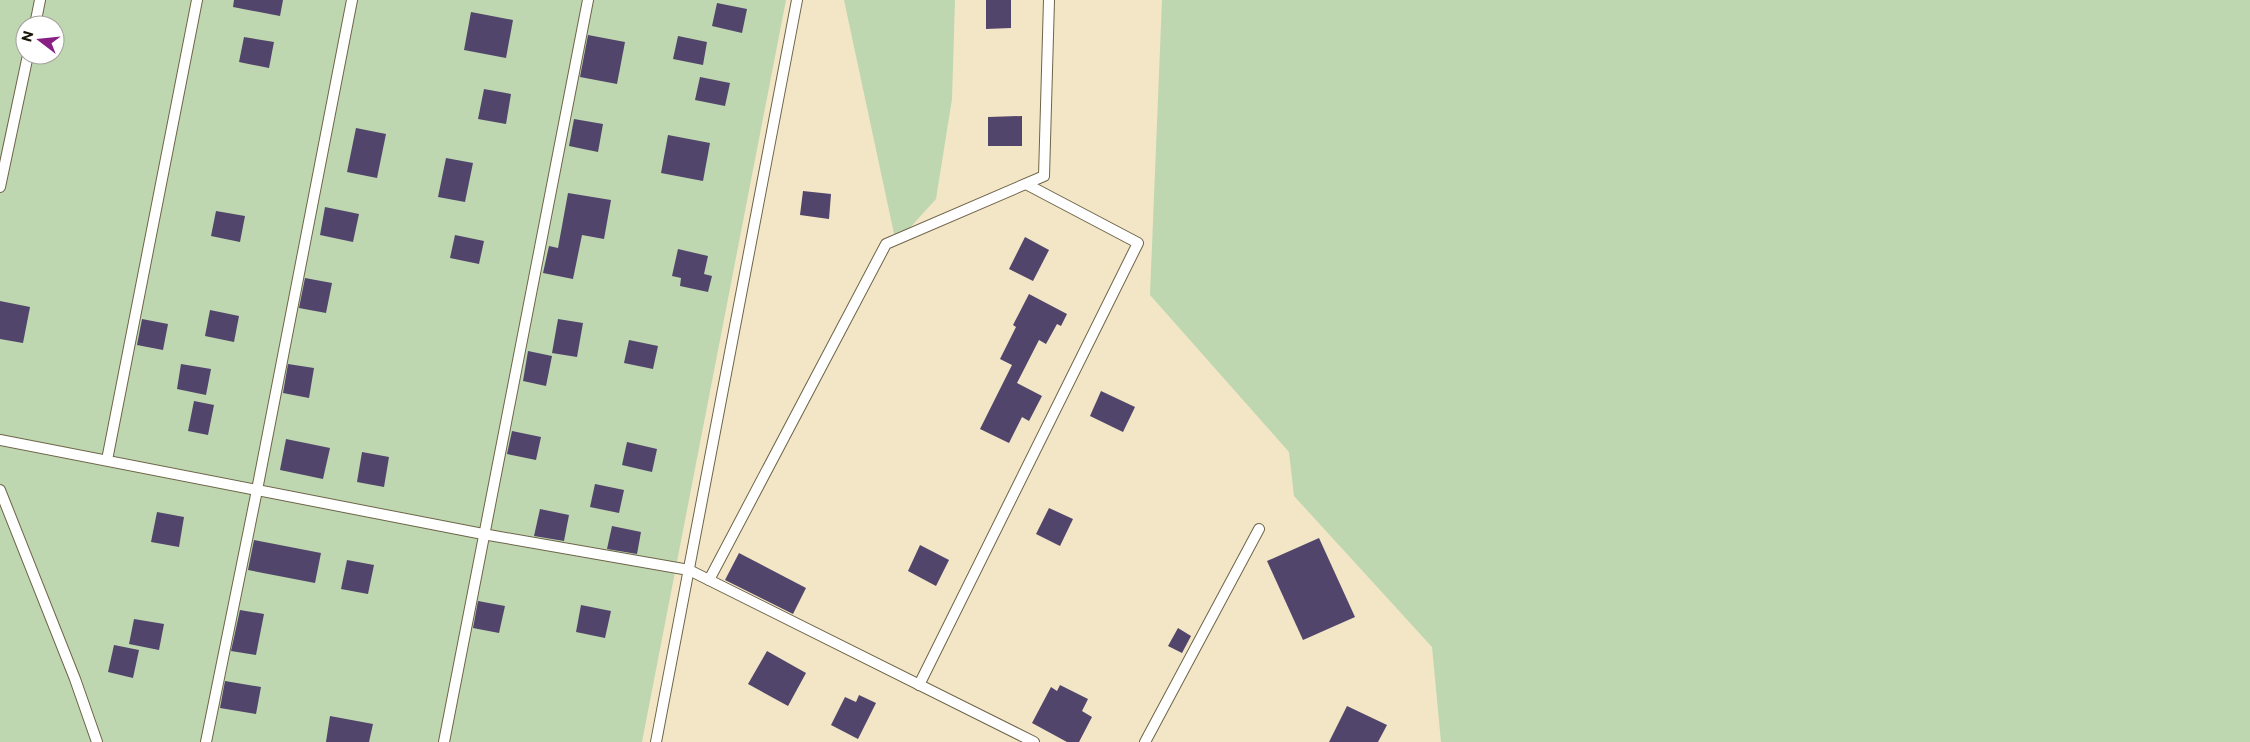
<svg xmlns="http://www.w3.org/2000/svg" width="2250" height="742" viewBox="0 0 2250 742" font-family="Commissioner,sans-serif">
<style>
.green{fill:#bed7b0;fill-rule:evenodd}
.building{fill:#51456b}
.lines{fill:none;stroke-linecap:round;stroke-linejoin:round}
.service-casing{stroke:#6e6448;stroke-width:12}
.service{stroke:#fff;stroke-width:10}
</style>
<rect width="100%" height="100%" fill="#f2e6c6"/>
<!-- green -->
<g class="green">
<path d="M0,0H786L642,742H0ZM25,25H55V55H25Z"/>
<path d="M844,0H955L952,99L936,199L896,243Z"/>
<path d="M1162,0H2250V742H1441L1432,647L1294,496L1289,452L1150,295Z"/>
</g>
<!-- building -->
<g class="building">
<path d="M234,0H283L280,16L233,7Z"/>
<path d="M986,0H1011V28L986,29Z"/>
<path d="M717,3L747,9L742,33L712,26Z"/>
<path d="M471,12L513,20L506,58L464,50Z"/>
<path d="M588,35L625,42L617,84L580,77Z"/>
<path d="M678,36L707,42L703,65L673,59Z"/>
<path d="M244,37L274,42L269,68L239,62Z"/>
<path d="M700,77L730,83L725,106L695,100Z"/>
<path d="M484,89L511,94L506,124L478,119Z"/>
<path d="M1022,116V146H988V117Z"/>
<path d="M574,119L603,124L598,152L569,146Z"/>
<path d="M356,128L386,134L377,178L347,172Z"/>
<path d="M668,135L710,143L703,181L661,173Z"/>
<path d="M446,158L473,163L465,202L438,197Z"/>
<path d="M803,191L831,194L829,219L800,215Z"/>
<path d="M568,193L611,200L604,239L582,235L573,279L543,273L549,246L558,248Z"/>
<path d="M325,207L359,214L353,242L320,235Z"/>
<path d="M216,211L245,216L240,242L211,236Z"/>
<path d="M455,235L484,241L479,264L450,258Z"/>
<path d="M1025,237L1049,250L1033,281L1009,269Z"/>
<path d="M678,249L708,256L704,274L712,276L708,292L680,286L681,278L672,276Z"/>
<path d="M305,278L332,283L326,313L299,308Z"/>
<path d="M1029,294L1067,314L1061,326L1057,324L1046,344L1039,340L1017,383L1042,396L1029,421L1022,417L1009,443L980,429L1012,365L1000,359L1016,327L1013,325Z"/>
<path d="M0,301L30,307L23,343L0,339Z"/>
<path d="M210,310L239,316L234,342L205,336Z"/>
<path d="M142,319L168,324L163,350L137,345Z"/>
<path d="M558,319L583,323L577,357L552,353Z"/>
<path d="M629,340L658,346L653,369L624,363Z"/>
<path d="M528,351L552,356L546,386L523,381Z"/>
<path d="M181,364L211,369L206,395L177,389Z"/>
<path d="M288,364L314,368L309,398L283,393Z"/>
<path d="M1101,391L1135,407L1123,432L1090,416Z"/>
<path d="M194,401L214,405L208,435L188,431Z"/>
<path d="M512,431L541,437L536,460L507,454Z"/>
<path d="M286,439L330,448L323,479L280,470Z"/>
<path d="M627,442L657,449L652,472L622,465Z"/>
<path d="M362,452L389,457L384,487L357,482Z"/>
<path d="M595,484L624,490L619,513L590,507Z"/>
<path d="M1049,508L1073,519L1060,546L1036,534Z"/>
<path d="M540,509L569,515L564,541L534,536Z"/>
<path d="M157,512L184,517L179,547L151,542Z"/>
<path d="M612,526L641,532L637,554L607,549Z"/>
<path d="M1319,538L1355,617L1303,640L1267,561Z"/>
<path d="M254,540L321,553L315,583L248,570Z"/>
<path d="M920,545L949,560L936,586L908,571Z"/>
<path d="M739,553L806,588L793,614L725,580Z"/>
<path d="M347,560L374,565L368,594L341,589Z"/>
<path d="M478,601L505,606L499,633L473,628Z"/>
<path d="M581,605L611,611L605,638L576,632Z"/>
<path d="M240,610L264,614L256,655L231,651Z"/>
<path d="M134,619L164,624L159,650L129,644Z"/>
<path d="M1178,628L1191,636L1182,653L1168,646Z"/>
<path d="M114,645L139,650L133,678L108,672Z"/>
<path d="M767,651L806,673L788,706L748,684Z"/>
<path d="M225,681L261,687L256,714L220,708Z"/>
<path d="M1060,685L1088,699L1082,711L1092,717L1079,742H1067L1032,723L1051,687L1057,691Z"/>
<path d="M859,695L876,703L858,739L831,725L845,697L856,702Z"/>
<path d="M1347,706L1387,725L1378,742H1329Z"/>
<path d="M330,716L373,724L369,742H326Z"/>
</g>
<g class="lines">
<!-- service casing -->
<g class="service-casing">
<g id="service">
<path d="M35,25L40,0"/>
<path d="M0,187L28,55"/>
<path d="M0,440L483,534L689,570L1034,742"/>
<path d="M107,460L197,0"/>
<path d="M0,490L75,679L97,742"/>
<path d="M709,580L886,244L1044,176L1049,0"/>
<path d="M919,685L1138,243L1026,184"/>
<path d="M206,742L257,490L352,0"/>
<path d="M444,742L588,0"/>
<path d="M656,742L797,0"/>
<path d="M1145,742L1259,529"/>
</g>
</g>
<!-- service -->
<use href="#service" class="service"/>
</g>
<!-- north arrow -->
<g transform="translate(40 40) rotate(286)"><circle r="24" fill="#ffffff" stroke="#a3a19d"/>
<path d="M0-4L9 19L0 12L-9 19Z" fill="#881f85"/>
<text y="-8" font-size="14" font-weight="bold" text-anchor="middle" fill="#1a150a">N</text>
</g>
</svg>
